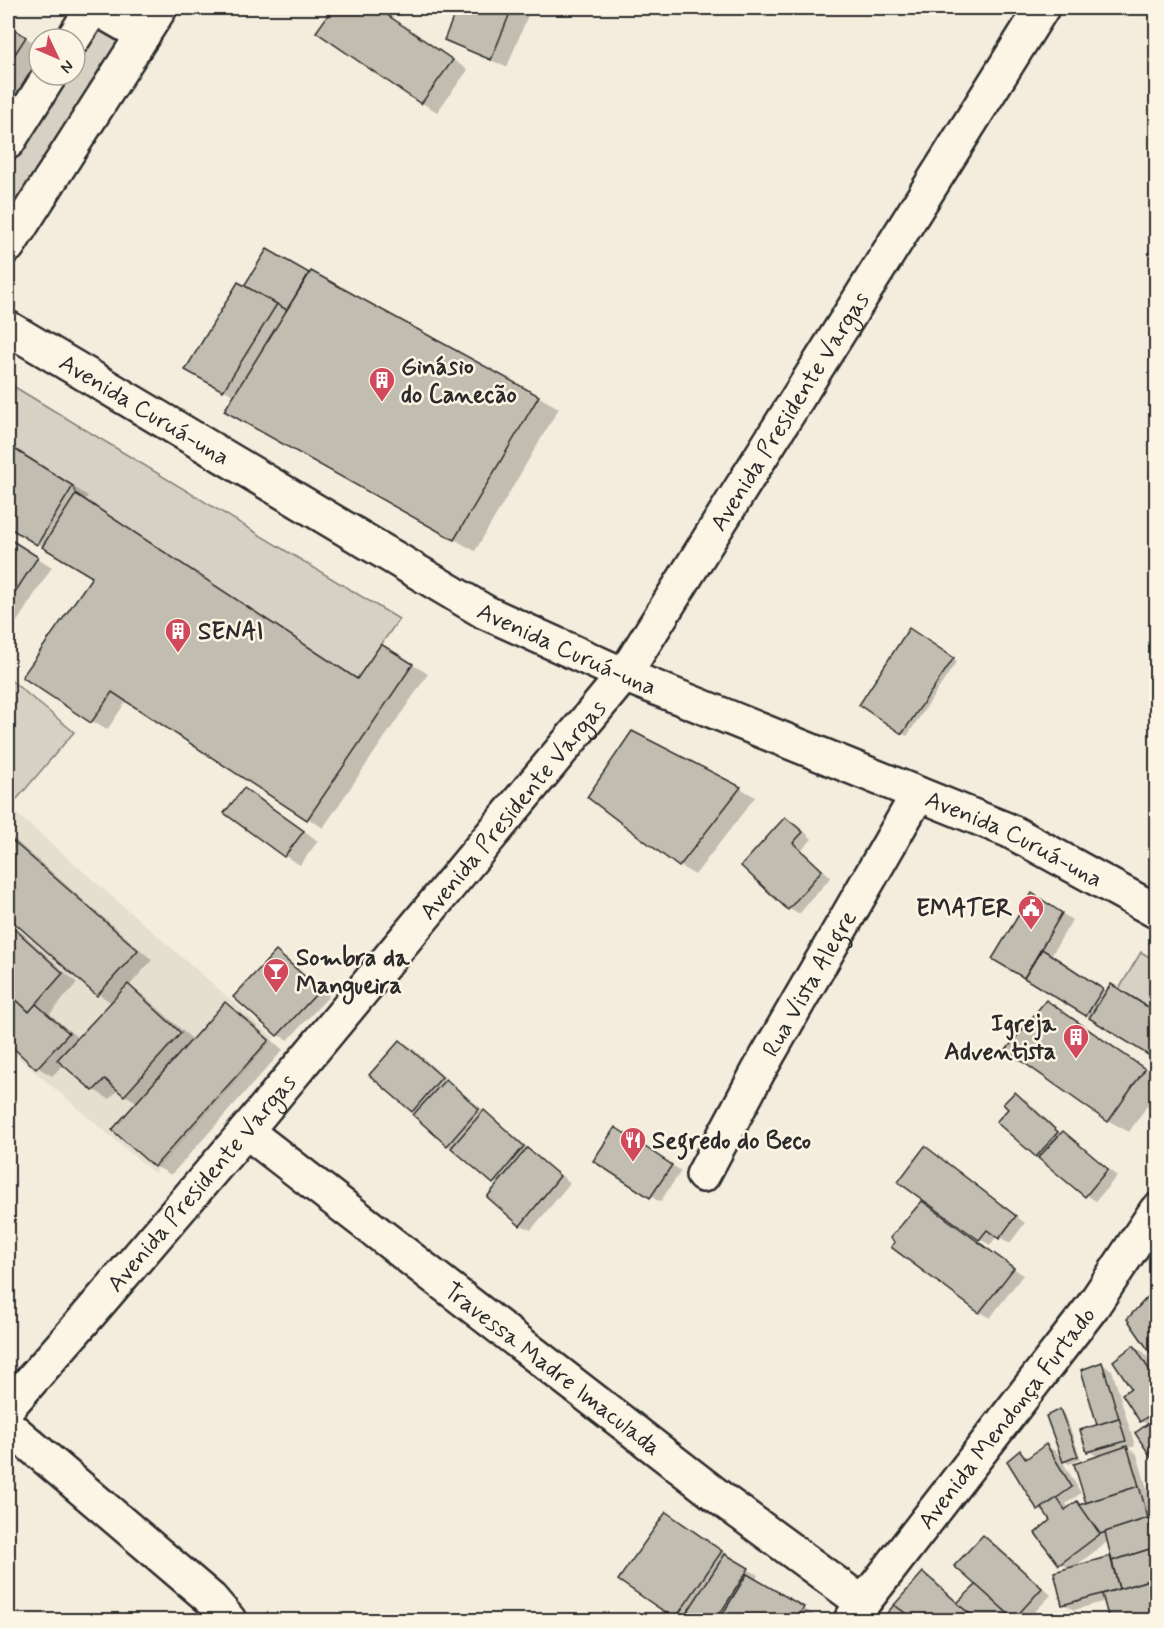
<svg xmlns="http://www.w3.org/2000/svg" width="1164" height="1628" viewBox="0 0 1164 1628" font-family="Mynerve,sans-serif">
<style>
.built{fill:#e5dfd0}
.green{fill:#d6d1c4;stroke:#807e78;stroke-width:1.5}
.shadow{fill:#0003;fill-rule:evenodd}
.building{fill:#c2bdb1;stroke:#2b2b2b;stroke-width:1.5}
.lines{fill:none;stroke-linecap:round;stroke-linejoin:round}
.minor-casing{stroke:#2b2b2b;stroke-width:38}
.major-casing{stroke:#2b2b2b;stroke-width:38}
.minor{stroke:#fcf5e5;stroke-width:33}
.major{stroke:#fcf5e5;stroke-width:33}
.labels{text-anchor:middle;stroke-width:5;stroke-linejoin:round;paint-order:stroke}
.poi-label{font-size:24px;font-weight:bold;fill:#2b2b2b;stroke:#fcf5e5;text-anchor:start}
.street-label{font-size:24px;fill:#2b2b2b;stroke:#fcf5e5}
</style>
<rect width="100%" height="100%" fill="#f4edde"/>
<filter id="ink" filterUnits="userSpaceOnUse"><feTurbulence type="fractalNoise" baseFrequency=".0167" numOctaves="2"/><feDisplacementMap in="SourceGraphic" scale="12" xChannelSelector="R" yChannelSelector="G"/><feConvolveMatrix kernelMatrix="1 2 1 2 8 2 1 2 1" color-interpolation-filters="sRGB"/></filter>
<g filter="url(#ink)">
<!-- built -->
<path class="built" d="M8,806L275,1038L154,1173L8,1049Z"/>
<!-- green -->
<g class="green">
<path d="M107,26L121,32L124,46L8,233V170L68,75H75V63L94,33Z"/>
<path d="M8,383L399,619L357,679L76,494L73,486L8,445Z"/>
<path d="M8,678L74,732L17,799L8,791Z"/>
<path d="M1141,952L1156,961V1012L1119,989Z"/>
</g>
<!-- shadow -->
<g class="shadow">
<path d="M335,8H377L468,70L437,112L422,103L318,32Z"/>
<path d="M459,8H531L507,67L461,48L446,39Z"/>
<path d="M8,26L39,46V59L8,108Z"/>
<path d="M267,251L310,275L311,273L559,408L475,551L226,410L235,396L187,369L245,288Z"/>
<path d="M8,446L88,496L84,501L358,680L397,655L428,674L323,828L127,700L107,730L92,721L94,577L8,525Z"/>
<path d="M8,539L52,567L8,636Z"/>
<path d="M909,630L957,661L907,736L902,733Z"/>
<path d="M740,788L755,797L695,875L680,866L589,797Z"/>
<path d="M244,790L260,798L318,841L300,865L285,856L226,813Z"/>
<path d="M786,819L796,824L812,839L802,850L831,877L799,914L789,909Z"/>
<path d="M8,834L152,960L129,986L143,995L193,1040L225,1004L241,1013L283,1050L171,1175L155,1166L114,1130L138,1103L125,1095L119,1089L109,1099L94,1090L64,1064L52,1076L37,1067L8,1041V920L77,983L50,1014L79,1039L112,1003L98,994L8,915Z"/>
<path d="M1043,901L1072,920L1051,956L1108,993L1112,986L1156,1013V1058L994,958Z"/>
<path d="M276,953L287,959L329,996L288,1040L278,1035Z"/>
<path d="M1046,1002L1066,1013L1156,1077V1093L1129,1132L1109,1121L1008,1050Z"/>
<path d="M401,1042L411,1047L451,1083L570,1183L531,1230L521,1225L498,1185L448,1145L417,1113L413,1110Z"/>
<path d="M1015,1094L1026,1100L1062,1134L1063,1133L1073,1139L1117,1176L1096,1201L1086,1195L1037,1156L1011,1109Z"/>
<path d="M626,1135L681,1171L660,1202L650,1196Z"/>
<path d="M935,1154L1025,1223L1010,1243L997,1236L990,1245L980,1239Z"/>
<path d="M932,1208L1023,1275L990,1318L980,1312Z"/>
<path d="M1156,1290V1358L1129,1319Z"/>
<path d="M1134,1347L1144,1352L1156,1372V1464L1137,1433L1149,1425L1141,1421L1133,1388Z"/>
<path d="M1102,1364L1112,1370L1135,1446L1128,1448L1137,1454L1156,1520V1620H1111L1106,1601L1074,1610L1064,1604L1070,1569L1060,1563L1052,1520L1048,1515L1039,1510L1020,1452L1030,1458L1047,1446L1057,1452L1081,1493L1066,1504L1069,1508L1077,1503L1082,1506L1088,1505L1099,1457L1088,1451L1099,1426ZM1108,1541L1112,1557L1073,1568Z"/>
<path d="M1060,1411L1065,1414L1081,1459L1069,1464L1064,1461Z"/>
<path d="M667,1514L732,1557L730,1559L758,1575L755,1581L813,1614L810,1620H734L731,1619L730,1620H700L691,1615L688,1620H681L676,1618Z"/>
<path d="M983,1537L993,1542L1051,1595L1027,1620H884L923,1574L934,1580L959,1603L979,1585Z"/>
</g>
<!-- building -->
<g class="building">
<path d="M333,8H377L453,60L421,104L316,32Z"/>
<path d="M457,8H512L491,60L444,40Z"/>
<path d="M8,25L26,37L8,65Z"/>
<path d="M267,249L309,273L287,310L244,286Z"/>
<path d="M311,271L539,396L454,540L224,411Z"/>
<path d="M238,282L277,304L223,391L185,370Z"/>
<path d="M8,445L73,486L37,545L8,527Z"/>
<path d="M76,494L357,679L381,644L413,664L307,820L112,692L91,723L22,677L92,577L42,547Z"/>
<path d="M8,538L38,557L8,603Z"/>
<path d="M909,628L954,658L902,734L859,705Z"/>
<path d="M632,731L741,787L679,867L587,797Z"/>
<path d="M244,788L304,831L284,857L224,813Z"/>
<path d="M785,817L803,832L793,843L822,870L788,910L741,866Z"/>
<path d="M8,837L138,950L97,996L8,917Z"/>
<path d="M1032,893L1062,913L1024,978L992,959Z"/>
<path d="M8,923L63,973L29,1012L8,992Z"/>
<path d="M1042,949L1103,989L1086,1016L1024,978Z"/>
<path d="M276,951L320,990L277,1036L233,997Z"/>
<path d="M128,984L181,1033L124,1096L105,1079L93,1091L57,1060Z"/>
<path d="M1111,984L1156,1012V1060L1089,1018Z"/>
<path d="M8,992L29,1012L36,1004L69,1033L36,1069L8,1043Z"/>
<path d="M1046,1000L1145,1069L1108,1122L1006,1050Z"/>
<path d="M225,1002L269,1040L154,1167L112,1130Z"/>
<path d="M400,1040L442,1077L412,1112L369,1075Z"/>
<path d="M446,1079L479,1109L447,1146L413,1115Z"/>
<path d="M1015,1092L1058,1132L1036,1157L996,1122L1008,1109L1003,1104Z"/>
<path d="M484,1110L524,1146L493,1184L451,1148Z"/>
<path d="M615,1127L672,1165L650,1198L593,1161Z"/>
<path d="M1063,1131L1108,1169L1085,1197L1038,1158Z"/>
<path d="M925,1146L1016,1216L999,1239L987,1230L979,1240L898,1182Z"/>
<path d="M527,1148L560,1176L520,1226L487,1197Z"/>
<path d="M922,1201L1014,1268L979,1313L891,1247L895,1242L890,1238Z"/>
<path d="M1156,1288V1361L1127,1319Z"/>
<path d="M1134,1345L1156,1381V1410L1140,1422L1122,1394L1131,1388L1113,1361Z"/>
<path d="M1102,1362L1119,1418L1097,1425L1081,1370Z"/>
<path d="M1060,1409L1078,1456L1063,1462L1046,1416Z"/>
<path d="M1119,1418L1126,1441L1087,1452L1080,1430Z"/>
<path d="M1156,1418V1454L1151,1457L1135,1433Z"/>
<path d="M1046,1444L1072,1487L1038,1511L1007,1461L1020,1450L1026,1459Z"/>
<path d="M1127,1446L1139,1486L1086,1503L1074,1464Z"/>
<path d="M1139,1486L1148,1518L1100,1534L1079,1505Z"/>
<path d="M1057,1498L1065,1510L1077,1501L1100,1534L1059,1565L1035,1533L1050,1520L1042,1508Z"/>
<path d="M666,1512L722,1551L675,1619L618,1580Z"/>
<path d="M1148,1518L1156,1547L1112,1561L1105,1532Z"/>
<path d="M983,1535L1042,1588L1014,1619L954,1566Z"/>
<path d="M1156,1547V1578L1119,1589L1112,1561Z"/>
<path d="M725,1554L749,1568L716,1620H698L686,1614Z"/>
<path d="M1110,1556L1119,1589L1062,1605L1054,1572Z"/>
<path d="M923,1572L971,1615L965,1620H915L894,1605Z"/>
<path d="M747,1574L804,1607L796,1620H731L722,1615Z"/>
<path d="M1156,1578V1620H1109L1102,1594Z"/>
<path d="M976,1585L1014,1619L1015,1620H965L971,1615L957,1603Z"/>
<path d="M894,1605L915,1620H881Z"/>
</g>
<g class="lines">
<!-- minor casing -->
<g class="minor-casing">
<g id="minor">
<path d="M96,8L143,35"/>
<path d="M73,39L93,8"/>
<path d="M8,142L50,75"/>
<path d="M8,246L160,8"/>
<path id="s1" d="M246,1131L724,1501L863,1603"/>
<path id="s2" d="M703,1175L758,1072L918,794"/>
<path id="s3" d="M8,1407L92,1311L246,1131L624,675L1042,8"/>
<path d="M8,1426L211,1599L229,1620"/>
</g>
</g>
<!-- major casing -->
<g class="major-casing">
<g id="major">
<path id="s4" d="M8,328L485,612L624,675L1010,831L1156,911"/>
<path id="s5" d="M851,1620L863,1603L1092,1307L1156,1211"/>
</g>
</g>
<!-- minor -->
<use href="#minor" class="minor"/>
<!-- major -->
<use href="#major" class="major"/>
</g>
</g>
<!-- icons -->
<defs>
<g id="building-pin" transform="scale(1.35)"><path d="M0 17L-7.5 6A9.5 9.5 0 1 1 7.5 6Z" fill="#d1495b" stroke="#fcf5e5"/><path d="M-4-6H4V6H1V3H-1V6H-4ZM-2.5-4.3h1.7v1.8h-1.7ZM.8-4.3h1.7v1.8H.8ZM-2.5-1h1.7V.8h-1.7ZM.8-1h1.7V.8H.8Z" fill="#fff"/></g>
<g id="civic-pin" transform="scale(1.35)"><path d="M0 17L-7.5 6A9.5 9.5 0 1 1 7.5 6Z" fill="#d1495b" stroke="#fcf5e5"/><path d="M-.6-6.5H3V-4.5H.6V-3L4-1V1h2V6H-6V1h2V-1L-.6-3ZM-1.2 2.5V6h2.4V2.5Z" fill="#fff"/></g>
<g id="bar-pin" transform="scale(1.35)"><path d="M0 17L-7.5 6A9.5 9.5 0 1 1 7.5 6Z" fill="#d1495b" stroke="#fcf5e5"/><path d="M-6-5H6L.8 .8V4.5H3.5V6h-7V4.5H-.8V.8Z" fill="#fff"/></g>
<g id="restaurant-pin" transform="scale(1.35)"><path d="M0 17L-7.5 6A9.5 9.5 0 1 1 7.5 6Z" fill="#d1495b" stroke="#fcf5e5"/><path d="M-5-6h1v4h1v-4h1v4h1v-4h1v5L-1.5 .5V6h-2V.5L-5-1ZM5-6V6H3V1.5H1.5Q1.5-4 5-6Z" fill="#fff"/></g>
</defs>
<g fill-rule="evenodd">
<use href="#building-pin" x="382" y="380"/>
<use href="#building-pin" x="178" y="631"/>
<use href="#civic-pin" x="1031" y="908"/>
<use href="#bar-pin" x="276" y="971"/>
<use href="#building-pin" x="1076" y="1037"/>
<use href="#restaurant-pin" x="633" y="1140"/>
</g>
<g class="labels">
<!-- poi labels -->
<g class="poi-label">
<text x="401" y="374">Ginásio<tspan x="401" dy="28">do Canecão</tspan></text>
<text x="198" y="639">SENAI</text>
<text x="1012" y="916" text-anchor="end">EMATER</text>
<text x="296" y="965">Sombra da<tspan x="296" dy="28">Mangueira</tspan></text>
<text x="1056" y="1031" text-anchor="end">Igreja<tspan x="1056" dy="28">Adventista</tspan></text>
<text x="652" y="1148">Segredo do Beco</text>
</g>
<!-- street labels -->
<g class="street-label">
<text dy="8" stroke="none"><textPath href="#s4" startOffset="159">Avenida Curuá-una</textPath></text>
<text dy="8" stroke="none"><textPath href="#s3" startOffset="1268">Avenida Presidente Vargas</textPath></text>
<text dy="8" stroke="none"><textPath href="#s4" startOffset="645">Avenida Curuá-una</textPath></text>
<text dy="8" stroke="none"><textPath href="#s3" startOffset="782">Avenida Presidente Vargas</textPath></text>
<text dy="8" stroke="none"><textPath href="#s4" startOffset="1131">Avenida Curuá-una</textPath></text>
<text dy="8" stroke="none"><textPath href="#s2" startOffset="219">Rua Vista Alegre</textPath></text>
<text dy="8" stroke="none"><textPath href="#s3" startOffset="296">Avenida Presidente Vargas</textPath></text>
<text dy="8" stroke="none"><textPath href="#s1" startOffset="388">Travessa Madre Imaculada</textPath></text>
<text dy="8" stroke="none"><textPath href="#s5" startOffset="255">Avenida Mendonça Furtado</textPath></text>
</g>
</g>
<!-- margin -->
<rect width="1164" height="1628" fill="none" stroke="#fcf5e5" stroke-width="30"/>
<rect x="15" y="15" width="1134" height="1598" fill="none" stroke="#2b2b2b" stroke-width="2" filter="url(#ink)"/>
<!-- north arrow -->
<g transform="translate(57 57) rotate(134)"><circle r="28" fill="#fcf5e5" stroke="#a8a49b" stroke-width="1.5"/>
<path d="M0-4.5L10 22L0 15L-10 22Z" fill="#d1495b"/>
<text y="-9" font-size="16" font-weight="bold" text-anchor="middle" fill="#2b2b2b">N</text>
</g>
</svg>
